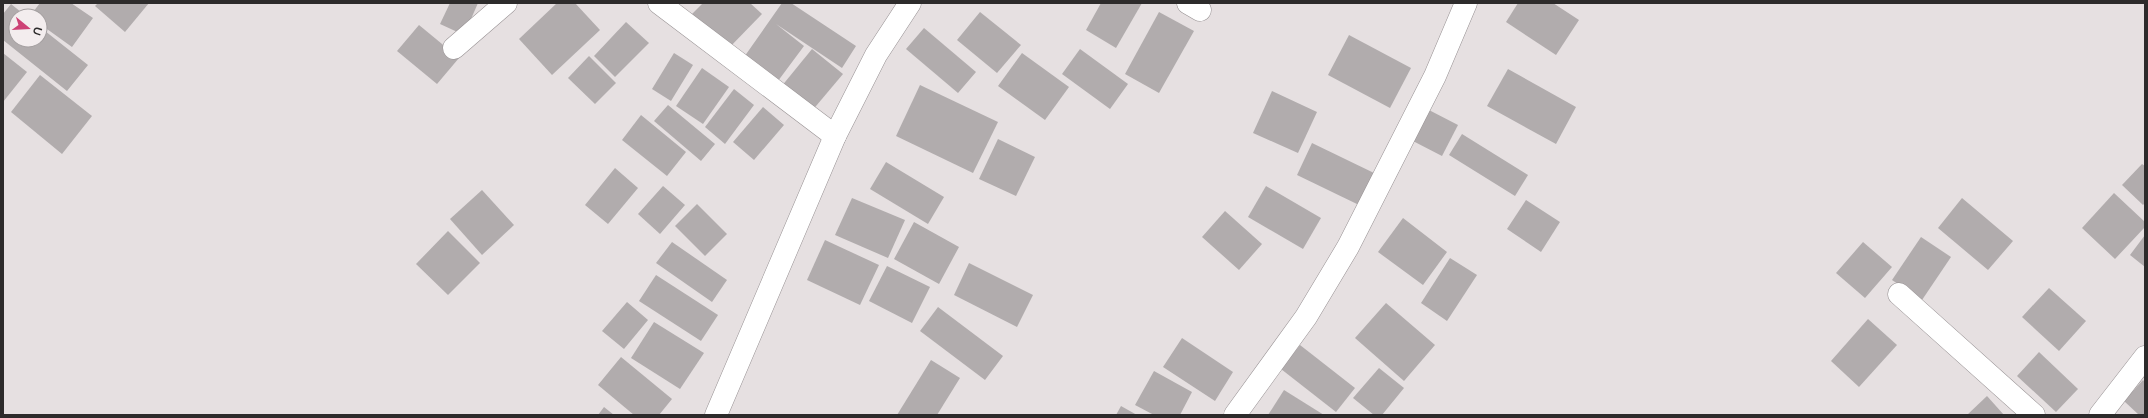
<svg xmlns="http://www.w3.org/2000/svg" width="2148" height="418" viewBox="0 0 2148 418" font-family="Raleway,sans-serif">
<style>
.building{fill:#b1acad}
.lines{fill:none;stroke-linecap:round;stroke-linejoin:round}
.minor-casing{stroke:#979193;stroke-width:23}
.minor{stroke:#fff;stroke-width:22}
</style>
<rect width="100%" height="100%" fill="#e6e0e1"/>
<!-- building -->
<g class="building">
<path d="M40,3H71L93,18L72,47L40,24V16H30Z"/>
<path d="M98,3H149L125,32L95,6Z"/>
<path d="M450,3H478L464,35L440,24Z"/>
<path d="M557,3H575L600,30L552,75L519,39Z"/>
<path d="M703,3H750L762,14L726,51L690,16Z"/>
<path d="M782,3H791L856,46L842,68L776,24L804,46L775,85L742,60Z"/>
<path d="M1101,3H1142L1116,48L1086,30Z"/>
<path d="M1518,3H1553L1579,20L1556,55L1506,22Z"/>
<path d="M11,4L26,16H16V40H40V27L88,65L67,91L3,40V14Z"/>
<path d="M980,12L1021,45L997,73L957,40Z"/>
<path d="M1159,12L1194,31L1159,93L1125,74Z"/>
<path d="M626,22L649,43L615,77L594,56Z"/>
<path d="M419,25L459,58L437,84L397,51Z"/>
<path d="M924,28L976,72L958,93L906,49Z"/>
<path d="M1349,35L1411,68L1390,108L1328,75Z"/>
<path d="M812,49L843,74L811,112L781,87Z"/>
<path d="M1080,49L1128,84L1110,109L1062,74Z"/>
<path d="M3,53L27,72L3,102Z"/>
<path d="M674,53L693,65L671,101L652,89Z"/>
<path d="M1022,53L1069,87L1045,120L998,86Z"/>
<path d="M589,56L616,83L595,104L568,78Z"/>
<path d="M702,68L729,87L703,124L676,106Z"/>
<path d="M1508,69L1576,107L1556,144L1487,106Z"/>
<path d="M40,75L92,116L62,154L11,112Z"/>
<path d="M920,85L998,122L973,173L896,136Z"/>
<path d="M734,89L754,105L725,144L705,127Z"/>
<path d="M1272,91L1317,112L1298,153L1253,133Z"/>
<path d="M668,105L715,144L701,161L654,121Z"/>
<path d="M763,107L784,125L754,160L733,142Z"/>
<path d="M1427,109L1458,125L1442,156L1411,140Z"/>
<path d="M641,115L686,152L667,176L622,140Z"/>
<path d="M1462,134L1528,175L1515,196L1449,155Z"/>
<path d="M998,139L1035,157L1016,196L979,179Z"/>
<path d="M1312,143L1374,173L1359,205L1297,175Z"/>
<path d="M886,162L944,197L928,224L870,189Z"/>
<path d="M2142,164L2145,166V203L2143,205L2122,185Z"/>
<path d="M615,168L638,188L608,224L585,205Z"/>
<path d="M663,186L685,205L660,234L638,214Z"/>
<path d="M1266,186L1321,218L1303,249L1248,217Z"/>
<path d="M482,190L514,225L482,255L450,219Z"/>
<path d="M2114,193L2145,222V227L2115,259L2082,228Z"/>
<path d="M852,198L905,220L888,258L835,235Z"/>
<path d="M1962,198L2013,241L1988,270L1938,228Z"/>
<path d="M1526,200L1560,222L1541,252L1507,229Z"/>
<path d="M697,204L727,234L705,256L675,226Z"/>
<path d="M1225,211L1262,244L1239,270L1202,237Z"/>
<path d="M1403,218L1447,252L1423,285L1378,252Z"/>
<path d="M914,222L959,247L939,284L894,259Z"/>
<path d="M448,231L480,263L448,295L416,264Z"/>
<path d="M2145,235V267L2130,255Z"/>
<path d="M1921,237L1951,257L1922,300L1892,280Z"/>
<path d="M825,240L879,265L860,305L807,280Z"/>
<path d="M672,242L727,280L712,302L656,263Z"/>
<path d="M1863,242L1892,267L1865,298L1836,273Z"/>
<path d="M1450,258L1477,275L1447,321L1421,303Z"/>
<path d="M969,263L1033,295L1017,327L954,295Z"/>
<path d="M887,266L930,287L912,323L869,301Z"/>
<path d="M656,275L718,315L701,341L639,301Z"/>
<path d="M2049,288L2086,321L2059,351L2022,317Z"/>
<path d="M627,302L648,320L624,349L602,331Z"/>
<path d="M1386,303L1435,345L1404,381L1355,338Z"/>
<path d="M938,307L1003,356L985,380L920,331Z"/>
<path d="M1868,319L1897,345L1859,387L1831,361Z"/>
<path d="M654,322L704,353L680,389L631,358Z"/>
<path d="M1182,338L1233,372L1215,401L1163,367Z"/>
<path d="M1300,345L1355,388L1336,412L1281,369Z"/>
<path d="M2039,352L2078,389L2056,412L2017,376Z"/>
<path d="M621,357L672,399L659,415H634L598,385Z"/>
<path d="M931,360L960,378L937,415H897Z"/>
<path d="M1379,368L1404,388L1382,415H1374L1353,398Z"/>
<path d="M1154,371L1192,392L1180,415H1154L1135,405Z"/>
<path d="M2143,380L2145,382V415H2139L2124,401Z"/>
<path d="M1284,390L1324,415H1268Z"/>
<path d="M1987,396L2004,415H1967Z"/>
<path d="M1121,406L1137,415H1116Z"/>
<path d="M604,407L614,415H598Z"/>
</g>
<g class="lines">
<!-- minor casing -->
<g class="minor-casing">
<g id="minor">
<path d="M659,3L835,136"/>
<path d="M1188,3L1200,10"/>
<path d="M454,48L506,3"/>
<path d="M1899,294L2034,415"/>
<path d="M716,415L835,136L876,55L910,3"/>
<path d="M1235,415L1306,317L1348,247L1435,76L1466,3"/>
<path d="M2100,415L2145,357"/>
</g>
</g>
<!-- minor -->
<use href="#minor" class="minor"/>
</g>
<!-- border -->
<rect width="2148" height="418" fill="none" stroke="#2d2b2b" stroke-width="8"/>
<!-- north arrow -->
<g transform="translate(28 28) rotate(108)"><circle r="19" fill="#f3edee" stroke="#a49fa0"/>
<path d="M0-3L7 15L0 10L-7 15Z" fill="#cd4175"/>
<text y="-6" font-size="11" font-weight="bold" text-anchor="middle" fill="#2d2b2b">U</text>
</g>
</svg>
